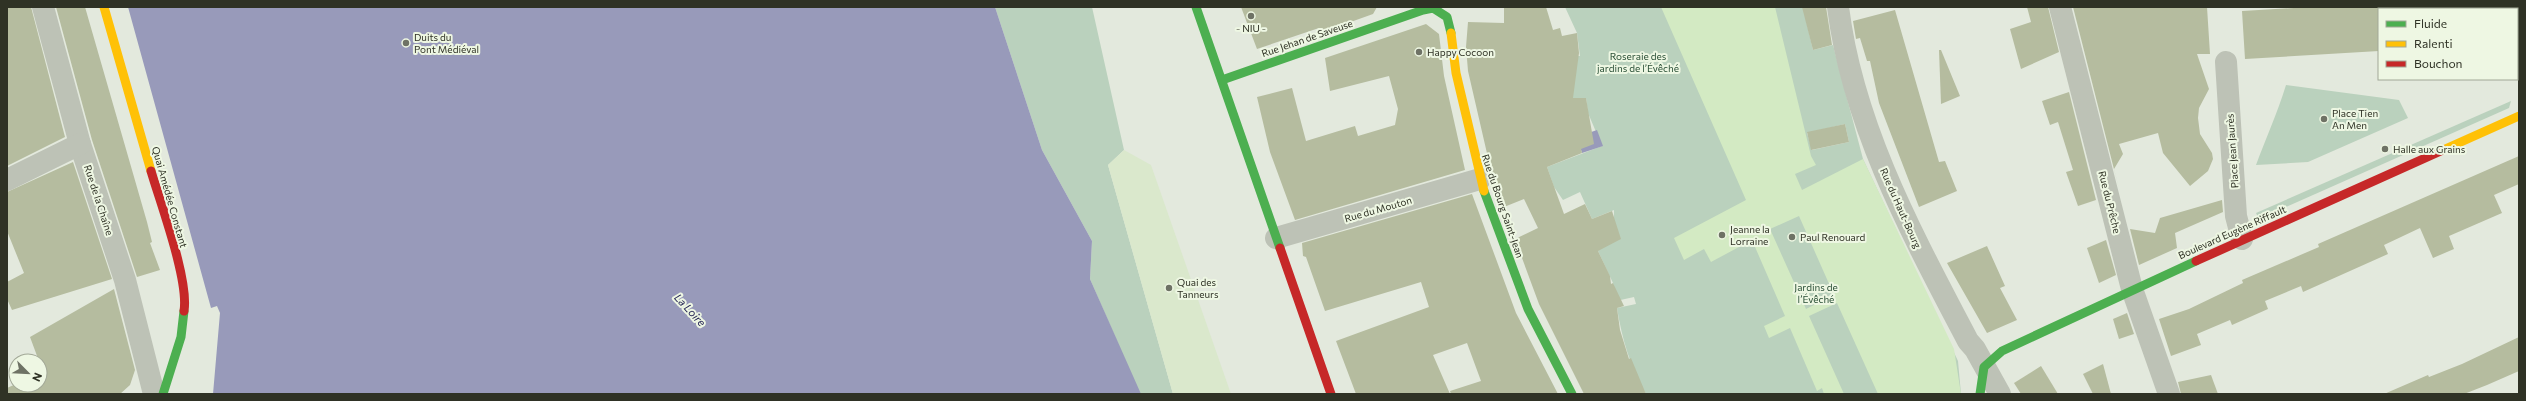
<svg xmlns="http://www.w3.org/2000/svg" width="2526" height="401" viewBox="0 0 2526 401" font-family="Commissioner,sans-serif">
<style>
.green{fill:#bad1bd;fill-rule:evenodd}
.sand{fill:#d3eac3;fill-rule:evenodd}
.plaza{fill:#dae8cc}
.water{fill:#989aba}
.building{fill:#b5bc9f}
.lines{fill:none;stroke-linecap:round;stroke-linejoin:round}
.street{stroke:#bdc2b6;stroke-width:22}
.fast{stroke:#4caf50;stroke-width:9}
.slow{stroke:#ffc107;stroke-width:9}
.jam{stroke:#c62828;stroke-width:9}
.poi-dot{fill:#6e7265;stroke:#eef7e3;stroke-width:1.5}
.labels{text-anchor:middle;stroke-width:4;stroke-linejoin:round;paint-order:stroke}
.poi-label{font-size:10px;fill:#2f3225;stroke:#eef7e3;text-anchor:start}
.street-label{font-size:10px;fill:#2f3225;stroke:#eef7e3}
.park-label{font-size:10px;fill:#2a4f36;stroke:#eef7e3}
.water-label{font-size:11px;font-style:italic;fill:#1e1d51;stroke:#eef7e3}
</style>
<rect width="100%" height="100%" fill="#e3e9dd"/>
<!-- green -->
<g class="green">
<path d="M995,7H1092L1124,150L1108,165L1173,394H1140L1090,279L1092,241L1042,150Z"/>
<path d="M1565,7H1803L1813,50L1833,45L1863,159L1958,361L1961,394H1646C1630,366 1622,339 1617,308L1636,304L1634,297L1616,301L1613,283L1598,251L1614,217V210L1592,219L1580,192L1563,200L1554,187L1547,167L1602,146L1588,113L1586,98H1570L1562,67L1577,68L1576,56H1580L1577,33ZM1845,124L1849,142L1812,150L1807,133Z"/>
<path d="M2286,85L2399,100L2408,118L2308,162L2256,165C2266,138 2277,114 2286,85Z"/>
<path d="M2511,101L2509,108L2259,219L2256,213Z"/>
</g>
<!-- sand -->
<path class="sand" d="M1661,7H1775L1811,156L1816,165L1795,174L1802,190L1863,159L1954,349L1961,394H1878L1837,303L1809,316L1844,394H1824L1822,388L1817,391L1790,328L1769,338L1764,326L1785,316L1752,240L1711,262L1704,249L1684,260L1674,238L1746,200ZM1799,216L1834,295L1806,309L1770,229Z"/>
<!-- plaza -->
<path class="plaza" d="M1124,150L1151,165L1231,394H1173L1108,165Z"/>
<!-- water -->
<g class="water">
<path d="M128,7H995L1042,150L1092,241L1090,279L1141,394H213L220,313L217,306L211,308Z"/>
<path d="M1597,130L1603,146L1582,153L1577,137Z"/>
</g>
<!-- building -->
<g class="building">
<path d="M7,7H31L65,137L7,166Z"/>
<path d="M56,7H85L147,222L152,242L150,243L160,270L137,277L92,140Z"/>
<path d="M1241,7H1377L1373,14L1320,33L1319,28L1257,49Z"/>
<path d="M1504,7H1546L1553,30L1560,28L1562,36L1577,33L1579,53L1573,98H1586L1594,144L1581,149L1582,153L1547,167L1564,214L1585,204L1592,219L1612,211L1621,239L1598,251L1610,276L1611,284L1613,283L1624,306L1617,308L1620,330L1629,359L1631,358L1646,394H1584L1539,304L1515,239L1538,228L1524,199L1504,207L1492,175L1468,71L1466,47L1468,22L1504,23Z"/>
<path d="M1802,7H1826L1832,45L1813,50Z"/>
<path d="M2027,7H2048L2059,52L2021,69L2010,29L2031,22Z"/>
<path d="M2073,7H2207L2210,54H2197L2209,89L2199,108L2198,118L2200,134L2212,153L2213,159L2208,171L2190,186L2163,153L2158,133L2119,144L2123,154L2114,169L2120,193Z"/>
<path d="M2310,7H2379V51L2245,59L2242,11Z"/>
<path d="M1895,10L1939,162L1945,161L1957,191L1919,207L1879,103L1870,61H1867L1860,38L1856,39L1853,21Z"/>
<path d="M1426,24L1439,34L1444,76L1465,170L1295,220L1270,152L1257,97L1292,88L1306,141L1355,126L1358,136L1395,125L1398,109L1389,76L1330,91L1325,58Z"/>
<path d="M1939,50H1941L1960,96L1941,104Z"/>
<path d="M2069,92L2096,200L2078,206L2066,172L2073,170L2058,122L2050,125L2042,101Z"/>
<path d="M1845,124L1849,142L1811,150L1807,132Z"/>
<path d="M2519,156V184L2494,195L2502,213L2449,236L2454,249L2433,258L2420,228L2384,245L2388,254L2303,292L2301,286L2265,301L2268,309L2232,325L2230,320L2197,334L2201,345L2171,356L2159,319L2189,309L2243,283L2242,280L2319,247L2318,244Z"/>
<path d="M73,162L112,279L12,310L7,299V282L24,273L7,231V192Z"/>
<path d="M1472,194L1516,313L1558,394H1451L1450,391L1481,381L1467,343L1433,355L1450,394H1356L1336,341L1429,307L1421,282L1325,311L1306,257L1303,256L1302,243Z"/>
<path d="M2222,200L2223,212L2175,233L2177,248L2139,265L2130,229L2155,233L2160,218Z"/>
<path d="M2106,240L2116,275L2099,283L2087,248Z"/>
<path d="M1987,246L2005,286L2000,288L2017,320L1987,333L1947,263Z"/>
<path d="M114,289L135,370L130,385L120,394H7V388L16,384L40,385V374L43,372L30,337Z"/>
<path d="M2127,313L2134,334L2119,339L2113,319Z"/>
<path d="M2519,337V371L2487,385L2464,394H2384L2428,375L2429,377L2462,364Z"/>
<path d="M2103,364L2111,394H2093L2083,374Z"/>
<path d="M2041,366L2058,394H2021L2014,383Z"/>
<path d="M2211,375L2218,394H2181L2178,382Z"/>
</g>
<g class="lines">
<!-- street -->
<g class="street">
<path d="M43,7L80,144L125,280L154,394"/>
<path d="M1838,7C1853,127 1913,236 1968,341L1975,349L2000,394"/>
<path d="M2060,7L2132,289L2169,394"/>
<path d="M2226,62L2236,216L2242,239"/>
<path d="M7,180L80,144"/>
<path d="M1276,238L1480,179"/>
</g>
<!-- fast -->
<g class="fast">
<path d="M1196,7L1280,248"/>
<path d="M1222,80L1423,10L1433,8L1447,17L1451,33"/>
<path d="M1484,191L1528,309L1572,394"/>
<path d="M163,394L181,337L184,311"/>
<path d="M1980,394L1984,367L2002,351L2196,261"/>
</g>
<!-- slow -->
<g class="slow">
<path d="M104,7L151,171"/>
<path d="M1451,33L1456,73L1484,191"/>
<path d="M2443,150L2519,116"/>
</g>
<!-- jam -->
<g class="jam">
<path d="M151,171C161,205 189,280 184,311"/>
<path d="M1280,248L1331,394"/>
<path d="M2196,261L2443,150"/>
</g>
</g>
<!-- markers -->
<g class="poi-dot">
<circle cx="1251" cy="16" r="4"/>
<circle cx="406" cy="43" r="4"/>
<circle cx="1419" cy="52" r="4"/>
<circle cx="2324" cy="119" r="4"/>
<circle cx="2385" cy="149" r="4"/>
<circle cx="1722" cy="235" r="4"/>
<circle cx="1792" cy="237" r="4"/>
<circle cx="1169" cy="288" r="4"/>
</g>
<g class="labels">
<!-- poi labels -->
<g class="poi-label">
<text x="1251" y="32" text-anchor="middle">‑ NIU ‑</text>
<text x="414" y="41">Duits du<tspan x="414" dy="12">Pont Médiéval</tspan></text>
<text x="1427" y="56">Happy Cocoon</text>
<text x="2332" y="117">Place Tien<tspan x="2332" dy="12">An Men</tspan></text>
<text x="2393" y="153">Halle aux Grains</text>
<text x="1730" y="233">Jeanne la<tspan x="1730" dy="12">Lorraine</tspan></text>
<text x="1800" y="241">Paul Renouard</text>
<text x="1177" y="286">Quai des<tspan x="1177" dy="12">Tanneurs</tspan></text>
</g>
<!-- street labels -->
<g class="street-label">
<text transform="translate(1307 38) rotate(-19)" y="4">Rue Jehan de Saveuse</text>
<text transform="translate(2232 151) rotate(-94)" y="4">Place Jean Jaurès</text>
<text transform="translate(170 197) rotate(74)" y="4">Quai Amédée Constant</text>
<text transform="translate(99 200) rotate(72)" y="4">Rue de la Chaîne</text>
<text transform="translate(2110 202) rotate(76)" y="4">Rue du Prêche</text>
<text transform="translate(1503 206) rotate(71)" y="4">Rue du Bourg Saint-Jean</text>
<text transform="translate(1901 208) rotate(66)" y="4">Rue du Haut-Bourg</text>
<text transform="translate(1378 209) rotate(-16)" y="4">Rue du Mouton</text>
<text transform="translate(2232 232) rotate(-24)" y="4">Boulevard Eugène Riffault</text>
</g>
<!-- park labels -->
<g class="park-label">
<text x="1638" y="60">Roseraie des<tspan x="1638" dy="12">jardins de l’Évêché</tspan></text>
<text x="1816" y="291">Jardins de<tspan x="1816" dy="12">l’Évêché</tspan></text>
</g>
<!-- water labels -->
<g class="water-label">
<text transform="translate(690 310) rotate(47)" y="4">La Loire</text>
</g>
</g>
<!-- border -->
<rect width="2526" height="401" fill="none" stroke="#2f3225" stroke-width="16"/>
<!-- legend -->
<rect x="2378" y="8" width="140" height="72" fill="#eef7e3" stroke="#a2a897"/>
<rect x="2386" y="21" width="20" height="6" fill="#4caf50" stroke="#a2a897"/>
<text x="2414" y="28" font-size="12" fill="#2f3225">Fluide</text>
<rect x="2386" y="41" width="20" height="6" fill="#ffc107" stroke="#a2a897"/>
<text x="2414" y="48" font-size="12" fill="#2f3225">Ralenti</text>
<rect x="2386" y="61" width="20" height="6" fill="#c62828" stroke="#a2a897"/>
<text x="2414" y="68" font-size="12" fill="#2f3225">Bouchon</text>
<!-- north arrow -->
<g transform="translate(28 373) rotate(114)"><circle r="19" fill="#eef7e3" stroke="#a2a897"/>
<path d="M0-3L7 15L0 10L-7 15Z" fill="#6e7265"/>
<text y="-6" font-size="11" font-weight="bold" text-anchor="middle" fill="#2f3225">N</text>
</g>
</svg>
